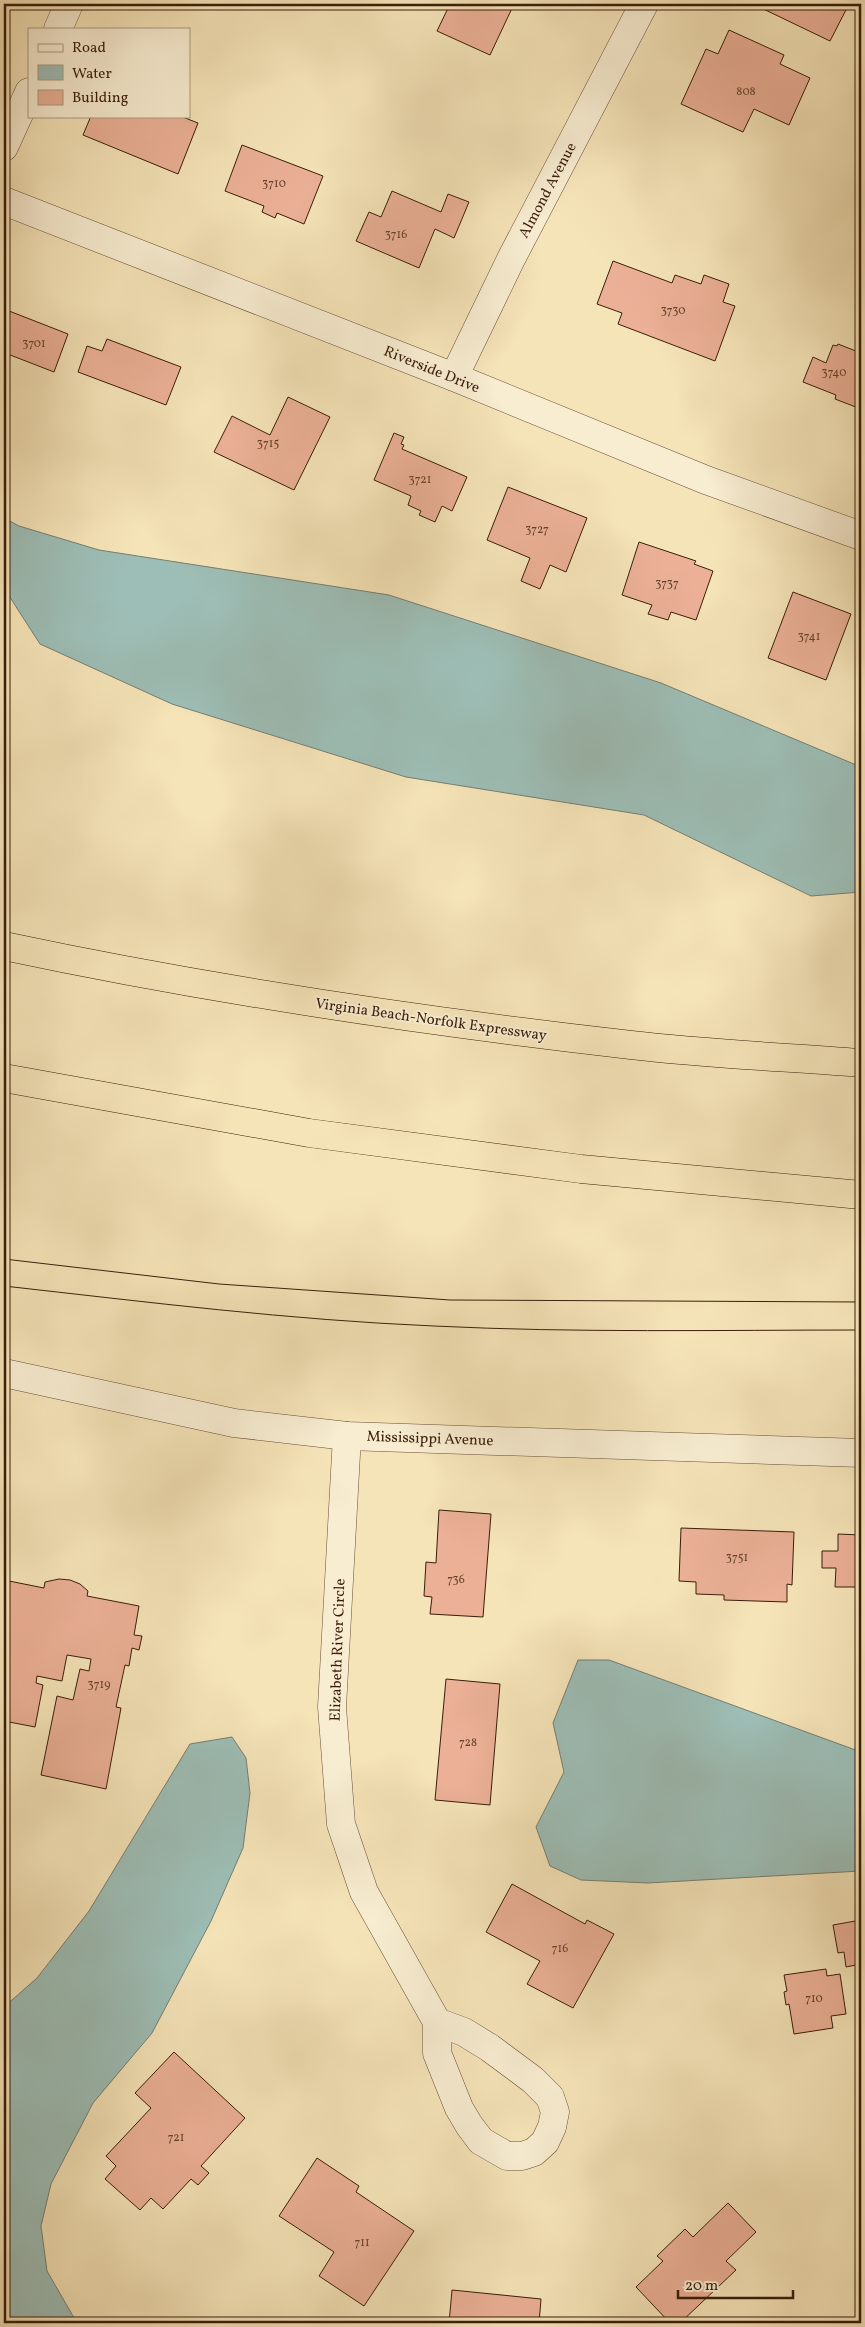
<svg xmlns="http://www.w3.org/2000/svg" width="865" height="2327" viewBox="0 0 865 2327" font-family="Vollkorn,serif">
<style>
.water{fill:#9dbeb6;stroke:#767e71}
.building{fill:#ebb096;stroke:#3b1d0a}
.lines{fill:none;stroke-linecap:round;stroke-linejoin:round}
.minor-casing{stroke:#6a4f36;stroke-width:29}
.highway-casing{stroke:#3b1d0a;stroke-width:29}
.minor{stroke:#f8edd1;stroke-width:28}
.highway{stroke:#f5e4b8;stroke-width:28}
.tram{stroke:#3b1d0a;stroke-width:1}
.labels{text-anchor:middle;stroke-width:4;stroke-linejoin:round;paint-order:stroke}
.number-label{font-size:12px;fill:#67422d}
.street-label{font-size:15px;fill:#3b1d0a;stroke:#f8edd1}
</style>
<rect width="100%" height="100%" fill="#f5e4b8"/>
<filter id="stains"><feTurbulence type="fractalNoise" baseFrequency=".004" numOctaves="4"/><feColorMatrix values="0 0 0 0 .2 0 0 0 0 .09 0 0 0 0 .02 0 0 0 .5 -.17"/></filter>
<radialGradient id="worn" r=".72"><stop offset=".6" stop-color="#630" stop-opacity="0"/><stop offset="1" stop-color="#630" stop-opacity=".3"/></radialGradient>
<!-- water -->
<g class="water">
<path d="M4,518L19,526L99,550L389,595L661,683L861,767V892L811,896L644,815L406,777L172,704L40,644L4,588Z"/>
<path d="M578,1660H609L861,1752V1871L648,1883L581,1880L550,1866L536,1827L564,1772L553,1723Z"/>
<path d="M232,1737L246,1758L250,1793L243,1848L211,1921L152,2033L93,2103L51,2184L41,2226L47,2271L77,2323H4V2007L37,1978L89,1911L190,1744Z"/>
</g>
<!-- building -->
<g class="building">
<path d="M450,4H514L490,55L437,31Z"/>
<path d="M753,4H849L830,41Z"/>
<path d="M729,30L784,55L780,64L810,78L789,125L754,109L743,132L681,104L706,49L718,54Z"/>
<path d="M91,116H180L198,123L178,174L83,135Z"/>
<path d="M242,145L323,176L304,224L277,213L275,218L262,212L264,206L225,191Z"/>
<path d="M392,191L441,212L448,194L469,202L454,238L435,229L419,268L356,241L369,212L381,217Z"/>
<path d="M613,261L672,283L675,275L701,284L704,275L729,284L723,302L735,306L715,361L618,324L622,313L597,304Z"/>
<path d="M4,309L68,334L54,372L5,353L4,355Z"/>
<path d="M107,339L181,367L166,405L78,372L87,346L102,351Z"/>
<path d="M838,344L861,353V409L835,399L836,395L803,382L813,357L826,363L833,345L837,346Z"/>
<path d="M288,397L330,417L294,490L214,452L232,416L270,435Z"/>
<path d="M394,433L404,437L401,444L404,445L402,449L467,477L452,511L442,506L435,522L419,515L421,511L408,505L411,496L374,480Z"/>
<path d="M508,487L587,518L566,572L550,565L540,589L521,581L530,558L487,540Z"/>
<path d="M639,542L696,561L694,564L713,571L696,620L671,612L668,620L648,614L652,605L622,595Z"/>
<path d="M793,592L851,614L826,680L768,658Z"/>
<path d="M439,1510L491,1514L483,1617L430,1614L432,1597L424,1596L426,1562L436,1563Z"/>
<path d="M681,1528L794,1532L792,1585L787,1584V1602L724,1600V1595L696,1594V1582L679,1581Z"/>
<path d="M838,1534L861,1535V1587H835L836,1568H822V1551H838Z"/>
<path d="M59,1579L70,1580L80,1584L88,1591L87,1596L139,1606L134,1635L142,1636L139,1650L132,1648L129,1666L125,1665L116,1707L121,1708L106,1789L41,1775L57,1696L73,1700L80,1669L89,1671L91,1659L67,1655L62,1681L37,1676L36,1683L43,1685L35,1727L4,1721V1677L6,1667H4V1580L44,1588L45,1582Z"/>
<path d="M446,1679L500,1684L490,1805L435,1800Z"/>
<path d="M512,1884L585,1924L587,1920L614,1934L573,2008L527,1984L540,1961L486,1932Z"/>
<path d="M861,1920V1964L846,1967L844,1952L838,1953L833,1925Z"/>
<path d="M826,1969L827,1976L840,1974L846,2014L831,2016L833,2028L794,2034L789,2004L786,2005L784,1992L787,1991L784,1975Z"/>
<path d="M174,2052L245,2118L201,2166L209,2173L198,2185L191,2179L163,2209L151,2198L140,2210L105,2179L116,2166L106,2156L151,2108L135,2093Z"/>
<path d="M317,2158L359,2186L356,2192L414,2231L364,2306L319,2276L334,2252L279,2216Z"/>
<path d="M728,2203L756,2232L726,2261L736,2270L680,2323H670L636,2287L663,2261L657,2256L685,2229L693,2237Z"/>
<path d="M452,2290L541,2299L539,2323H449Z"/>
</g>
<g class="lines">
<!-- minor casing -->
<g class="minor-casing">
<g id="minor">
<path d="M58,29L69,4"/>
<path d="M4,147L29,92"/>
<path d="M4,201L454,377L706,480L861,536"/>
<path d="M454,377L511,259L644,4"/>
<path d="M4,1373L234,1423L347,1436L861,1453"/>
<path d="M347,1436L332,1707L341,1824L364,1892L437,2022V2053L459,2108L469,2125L481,2141L507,2156H522L534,2152L545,2142L552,2127L555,2112L550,2097L533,2080L490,2048L464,2032L437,2022"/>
</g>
</g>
<!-- highway casing -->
<g class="highway-casing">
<g id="highway">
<path d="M4,946C211,990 421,1021 631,1045C707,1054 785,1057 861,1063"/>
<path d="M4,1078L309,1133L581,1169L861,1195"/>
</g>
</g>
<!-- minor -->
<use href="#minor" class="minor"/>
<!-- highway -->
<use href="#highway" class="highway"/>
<!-- tram -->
<g class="tram">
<path d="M4,1259L219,1284L450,1300L861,1302"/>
<path d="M4,1286C147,1302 290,1320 434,1326C576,1333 719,1330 861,1330"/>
</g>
</g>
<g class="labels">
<!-- number labels -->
<g class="number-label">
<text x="746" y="95">808</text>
<text x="274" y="187">3710</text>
<text x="396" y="238">3716</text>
<text x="673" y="314">3730</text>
<text x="34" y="347">3701</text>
<text x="834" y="376">3740</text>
<text x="268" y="447">3715</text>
<text x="420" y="483">3721</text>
<text x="537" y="533">3727</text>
<text x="667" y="587">3737</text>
<text x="809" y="640">3741</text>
<text x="737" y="1561">3751</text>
<text x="456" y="1583">736</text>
<text x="99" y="1688">3719</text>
<text x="468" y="1746">728</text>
<text x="560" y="1952">716</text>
<text x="814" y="2002">710</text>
<text x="176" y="2141">721</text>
<text x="362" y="2246">711</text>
</g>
<!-- street labels -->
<g class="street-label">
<text transform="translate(547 190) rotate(-62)" y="5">Almond Avenue</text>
<text transform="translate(432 369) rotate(22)" y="5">Riverside Drive</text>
<text transform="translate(431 1019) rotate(8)" y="5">Virginia Beach-Norfolk Expressway</text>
<text transform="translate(430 1438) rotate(2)" y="5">Mississippi Avenue</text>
<text transform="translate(337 1650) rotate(-88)" y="5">Elizabeth River Circle</text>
</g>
</g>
<!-- margin -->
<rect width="865" height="2327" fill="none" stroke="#f5e4b8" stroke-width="20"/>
<rect x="5" y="5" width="855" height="2317" fill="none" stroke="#3b1d0a" stroke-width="2.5"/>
<rect x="10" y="10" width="845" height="2307" fill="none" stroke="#3b1d0a"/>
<!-- legend -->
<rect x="28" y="28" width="162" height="90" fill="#f8edd1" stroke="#ac9a81"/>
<rect x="38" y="44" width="25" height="8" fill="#f8edd1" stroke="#ac9a81"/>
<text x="72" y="52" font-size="15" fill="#3b1d0a">Road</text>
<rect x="38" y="65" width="25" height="15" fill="#9dbeb6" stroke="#ac9a81"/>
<text x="72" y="78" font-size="15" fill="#3b1d0a">Water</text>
<rect x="38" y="90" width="25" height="15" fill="#ebb096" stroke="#ac9a81"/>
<text x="72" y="102" font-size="15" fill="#3b1d0a">Building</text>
<!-- scale -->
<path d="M678 2290v8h115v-8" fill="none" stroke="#3b1d0a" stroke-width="2.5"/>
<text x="685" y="2290" font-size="15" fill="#3b1d0a" stroke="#f8edd1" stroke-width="4" paint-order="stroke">20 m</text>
<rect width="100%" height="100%" filter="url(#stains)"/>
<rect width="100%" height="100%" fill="url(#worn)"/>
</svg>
